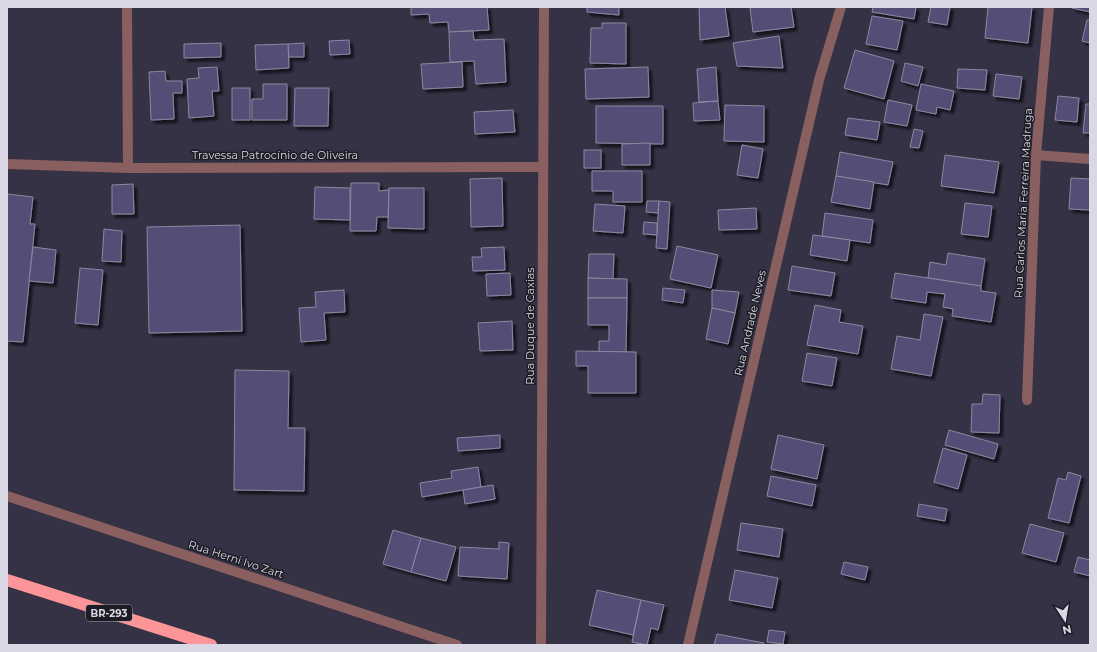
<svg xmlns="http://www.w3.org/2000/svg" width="1097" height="652" viewBox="0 0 1097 652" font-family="Montserrat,sans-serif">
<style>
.building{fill:#554d74;stroke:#8b88a0;filter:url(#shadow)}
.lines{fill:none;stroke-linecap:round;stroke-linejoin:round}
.street{stroke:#895f5f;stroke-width:10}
.highway{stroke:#fb9597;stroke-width:12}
.labels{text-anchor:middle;stroke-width:3;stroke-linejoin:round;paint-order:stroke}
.shield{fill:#1d1b24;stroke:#a19fab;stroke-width:1}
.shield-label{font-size:10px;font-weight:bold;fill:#dad8e5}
.street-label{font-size:11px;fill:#dad8e5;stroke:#1d1b24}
</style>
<defs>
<filter id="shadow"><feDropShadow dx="3.5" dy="3.5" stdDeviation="1" flood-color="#0009"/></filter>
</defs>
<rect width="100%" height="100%" fill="#353246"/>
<!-- building -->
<g class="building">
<path d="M411,7H487L489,30L449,32L448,22L430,23L429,14L411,15Z"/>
<path d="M587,7H619V15L587,12Z"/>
<path d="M699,7H725L729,36L700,40Z"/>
<path d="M757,7H791L794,27L753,32L750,8Z"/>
<path d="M873,7H916L914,19L872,12Z"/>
<path d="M931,7H950L947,25L928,22Z"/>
<path d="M988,7H1032L1028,43L985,38Z"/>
<path d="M1072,7H1090V12L1072,8Z"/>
<path d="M872,16L903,21L897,50L866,44Z"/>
<path d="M1087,20H1090V43L1082,41Z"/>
<path d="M602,23H626V64L590,63L591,28H602Z"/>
<path d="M473,31L474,40L504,39L506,82L476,84L474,61L450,62L449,32Z"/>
<path d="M779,36L783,68L737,66L733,43Z"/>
<path d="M349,40L350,54L330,55L329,41Z"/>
<path d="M221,43V57L184,58V44Z"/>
<path d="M304,43V57H289L288,44Z"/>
<path d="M288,44L289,68L256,70L255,45Z"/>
<path d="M855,50L894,61L884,99L844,88Z"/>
<path d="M462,62L463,87L423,89L421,64Z"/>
<path d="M905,63L923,67L918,86L901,81Z"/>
<path d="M217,67L219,91H212L214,116L189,118L187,79L199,78L198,68Z"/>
<path d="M648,67L649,97L586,99L585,69Z"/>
<path d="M716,67L718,101L699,102L697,69Z"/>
<path d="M958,69L987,70L985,90L957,88Z"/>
<path d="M165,71L166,81H182V93H173L174,119L151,120L149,72Z"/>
<path d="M996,74L1022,77L1019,99L993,96Z"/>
<path d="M263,84H287V120H252V99H263Z"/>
<path d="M921,84L954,91L950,110L937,107L936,114L916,110Z"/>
<rect x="232" y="88" width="18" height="32"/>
<path d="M295,88H329L328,126H294Z"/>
<path d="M1058,96L1079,98L1077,122L1055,120Z"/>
<path d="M888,100L912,105L907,126L884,122Z"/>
<path d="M718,101L720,120L694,121L693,103Z"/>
<path d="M1086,104H1090V133H1083Z"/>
<path d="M725,105L764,106V142L724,141Z"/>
<path d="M596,106H663V144L596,143Z"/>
<path d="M513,110L515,132L475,134L474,112Z"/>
<path d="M848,118L880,122L877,140L845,135Z"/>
<path d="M914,129L923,131L919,148L910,147Z"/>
<path d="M650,143V165H622V144Z"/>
<path d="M742,145L763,149L758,178L737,175Z"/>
<rect x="584" y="150" width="17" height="18"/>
<path d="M840,152L893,162L888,185L836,176Z"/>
<path d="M945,155L999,162L994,193L941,186Z"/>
<path d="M592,171H642V202H613V191H592Z"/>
<path d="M836,176L874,182L870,209L831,202Z"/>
<path d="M502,178L503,226L471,227L470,179Z"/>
<path d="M1071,178L1090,179V210L1069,209Z"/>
<path d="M351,183H379V191L389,190L388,217H377L376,231H350Z"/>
<path d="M133,184L134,214H112V185Z"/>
<path d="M315,187L350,188V220L314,219Z"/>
<path d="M389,188H424V229L388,228Z"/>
<path d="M7,194L33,197L30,224H35L23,342L7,341Z"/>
<path d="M647,201H659L658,213L646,212Z"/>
<path d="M659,201L670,202L667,249L656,248Z"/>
<path d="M965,203L992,206L988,237L961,234Z"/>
<path d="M595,204L625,206L623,233L593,231Z"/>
<path d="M756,208L757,229L719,230L718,210Z"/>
<path d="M825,213L873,220L870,243L822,236Z"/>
<path d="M644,222L657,223V235L643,234Z"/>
<path d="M240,225L242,331L149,333L147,227Z"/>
<path d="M104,229L122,231L121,262L102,261Z"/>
<path d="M813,235L850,240L847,261L810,255Z"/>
<path d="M677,246L718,255L711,288L670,279Z"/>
<path d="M33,247L56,250L53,283L29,281Z"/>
<path d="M504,247L505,270L473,271L472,257H482L481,248Z"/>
<path d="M948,253L985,259L981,286L928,278L930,262L946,265Z"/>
<path d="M589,254H614L613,279L588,278Z"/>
<path d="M792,266L835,273L831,296L788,290Z"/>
<path d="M80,268L103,270L98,325L75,323Z"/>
<path d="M510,273L511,295L487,296L486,274Z"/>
<path d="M895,273L981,286V291L996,293L991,322L952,316L953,309L943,307L945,294L927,292L926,303L891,298Z"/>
<path d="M588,278L627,279V298H588Z"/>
<path d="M663,288L685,290L683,303L662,300Z"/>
<path d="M344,290L345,312L324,313L326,340L301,342L299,308L316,307L315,292Z"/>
<path d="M712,290L739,292L735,313L712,308Z"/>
<path d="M588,298H627L626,352H599V341H609V325H588Z"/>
<path d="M815,305L841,310L839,322L863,326L858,354L807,345Z"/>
<path d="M712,308L735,313L728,344L706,339Z"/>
<path d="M924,314L943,317L931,376L891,369L897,336L920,340Z"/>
<path d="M512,321L513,350L480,351L478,323Z"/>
<path d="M576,351L636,352V393H588V366H576Z"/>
<path d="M807,353L837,358L832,386L802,381Z"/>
<path d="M235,370L289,371L288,428H305L304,491L234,490Z"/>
<path d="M983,394L1000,395L999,433L971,432L972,404H982Z"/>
<path d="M949,430L998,444L994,459L945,445Z"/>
<path d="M500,435V448L458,451L457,438Z"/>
<path d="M778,435L824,445L817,479L771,469Z"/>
<path d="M943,448L967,455L958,489L934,482Z"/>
<path d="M478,467L481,487L422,497L420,483L452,478L451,471Z"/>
<path d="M1068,472L1081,476L1069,523L1048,518L1058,478L1066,480Z"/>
<path d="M771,476L816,485L812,506L767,496Z"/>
<path d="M493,485L495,499L465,504L463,490Z"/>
<path d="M919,504L947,509L945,521L917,516Z"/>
<path d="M741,523L783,529L779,557L737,550Z"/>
<path d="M1030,524L1064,533L1056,562L1022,553Z"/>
<path d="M393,530L421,538L411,572L383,564Z"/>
<path d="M421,538L456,547L446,581L411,572Z"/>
<path d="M499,542L509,543L507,579L458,576L460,547L499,549Z"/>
<path d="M1078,557L1090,560V576L1074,572Z"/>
<path d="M844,562L868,567L865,580L841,574Z"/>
<path d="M735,570L778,578L772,608L729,600Z"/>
<path d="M597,590L641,600L633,635L589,625Z"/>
<path d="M641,600L664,605L658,630L651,628L647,645L632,642Z"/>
<path d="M769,630L785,632L783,644L767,642Z"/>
<path d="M717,634L764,643V645H714Z"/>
</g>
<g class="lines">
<!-- street -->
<g class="street">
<path d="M127,7L128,168"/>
<path d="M1036,155L1090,159"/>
<path d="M7,164L128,168L543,167"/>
<path d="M1027,400L1036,155L1049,7"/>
<path d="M7,496L457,645"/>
<path d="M541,645L544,7"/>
<path d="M688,645L819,80L841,7"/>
</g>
<!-- highway -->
<path class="highway" d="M7,580L211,645"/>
</g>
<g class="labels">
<!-- shield labels -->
<rect class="shield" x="86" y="605" width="46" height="16" rx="3"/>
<g class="shield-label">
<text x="109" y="617">BR-293</text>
</g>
<!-- street labels -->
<g class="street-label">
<text x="275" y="159">Travessa Patrocínio de Oliveira</text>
<text transform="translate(1023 203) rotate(-87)" y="4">Rua Carlos Maria Ferreira Madruga</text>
<text transform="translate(750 323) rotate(-77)" y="4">Rua Andrade Neves</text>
<text transform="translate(530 326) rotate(-90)" y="4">Rua Duque de Caxias</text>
<text transform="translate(236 559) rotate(18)" y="4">Rua Herni Ivo Zart</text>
</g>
</g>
<!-- border -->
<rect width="1097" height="652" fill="none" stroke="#dad8e5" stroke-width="16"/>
<!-- north arrow -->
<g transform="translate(1065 620) rotate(168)" stroke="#1d1b24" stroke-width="3" paint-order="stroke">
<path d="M0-3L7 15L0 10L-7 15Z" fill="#dad8e5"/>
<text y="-6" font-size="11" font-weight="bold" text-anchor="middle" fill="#dad8e5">N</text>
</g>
</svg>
